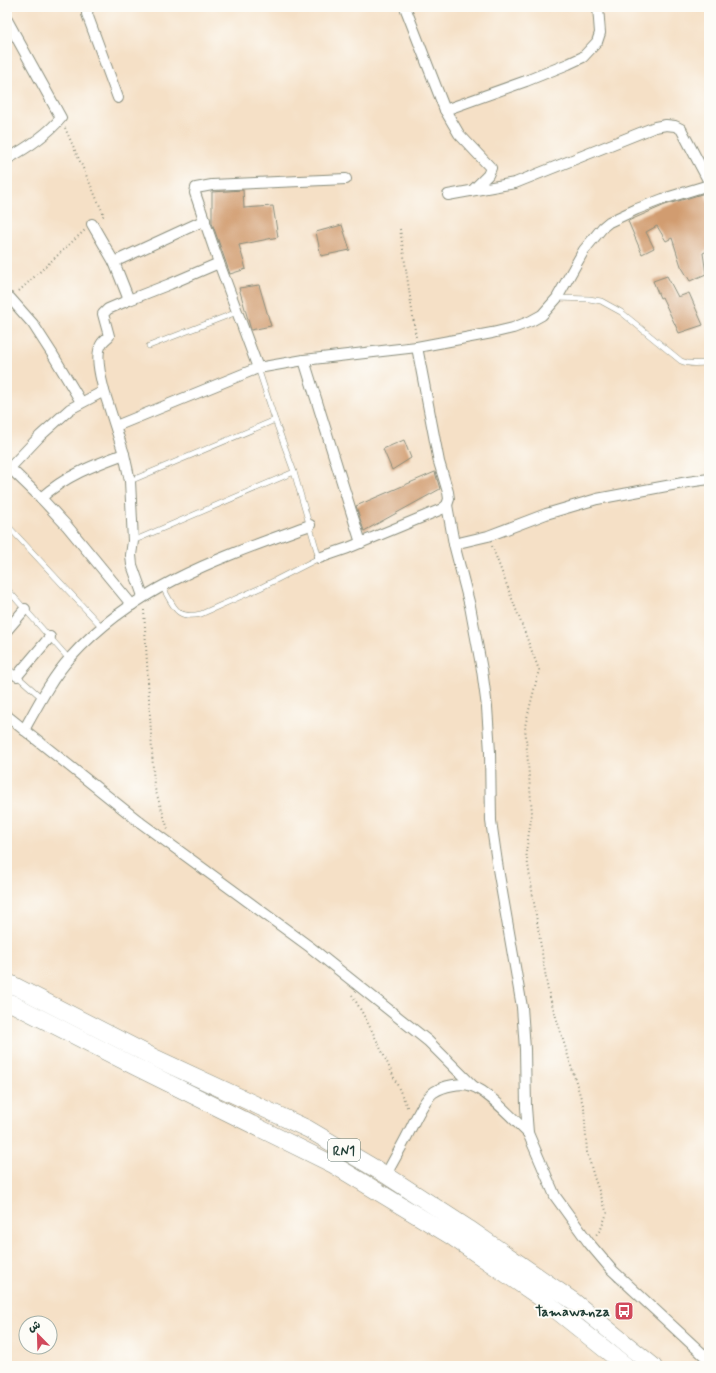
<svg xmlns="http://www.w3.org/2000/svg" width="716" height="1373" viewBox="0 0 716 1373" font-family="Mynerve,'Playpen Sans Arabic',sans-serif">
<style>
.building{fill:#d19c70}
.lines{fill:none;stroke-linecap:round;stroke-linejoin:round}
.lane-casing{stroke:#8a8e7d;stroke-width:6}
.street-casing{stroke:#8a8e7d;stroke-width:12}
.highway-casing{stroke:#8a8e7d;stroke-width:18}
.path{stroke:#8a8e7d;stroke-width:2;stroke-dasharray:1 3;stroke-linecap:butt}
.lane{stroke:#fff;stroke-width:5}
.street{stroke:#fff;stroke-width:10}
.highway{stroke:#fff;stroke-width:17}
.labels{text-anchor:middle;stroke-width:4;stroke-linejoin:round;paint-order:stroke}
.shield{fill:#fdfcf7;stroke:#62766e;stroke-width:1}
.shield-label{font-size:13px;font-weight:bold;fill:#1f3d34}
.poi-label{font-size:14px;font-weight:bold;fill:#1f3d34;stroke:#fdfcf7;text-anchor:end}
</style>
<rect width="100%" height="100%" fill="#fdfcf7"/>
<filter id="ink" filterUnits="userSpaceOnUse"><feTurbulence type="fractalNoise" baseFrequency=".025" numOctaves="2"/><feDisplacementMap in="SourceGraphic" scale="8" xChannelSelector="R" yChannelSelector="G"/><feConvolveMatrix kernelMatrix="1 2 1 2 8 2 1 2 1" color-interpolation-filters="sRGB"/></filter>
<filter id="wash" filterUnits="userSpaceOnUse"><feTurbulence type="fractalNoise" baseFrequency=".012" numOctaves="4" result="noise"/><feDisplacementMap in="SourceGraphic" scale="16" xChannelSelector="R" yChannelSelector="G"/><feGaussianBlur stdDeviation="0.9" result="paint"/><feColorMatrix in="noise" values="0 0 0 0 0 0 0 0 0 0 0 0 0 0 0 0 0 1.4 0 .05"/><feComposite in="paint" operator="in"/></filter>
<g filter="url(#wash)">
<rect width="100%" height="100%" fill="#f5e0c6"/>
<g id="blocks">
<!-- building -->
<g class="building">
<path d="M243,190L244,208L273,206L278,237L239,245L246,269L230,274L212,223V192Z"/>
<path d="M705,193L709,204V250L703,253L706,274L690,281L681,266L672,238L666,241L657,226L646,232L654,248L642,254L628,221L665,205Z"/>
<path d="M342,225L350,250L321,256L316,232Z"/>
<path d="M667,276L678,297L689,293L703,325L679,333L662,297L660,298L653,281Z"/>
<path d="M259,285L271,326L251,330L239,288Z"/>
<path d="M404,440L411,458L392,470L383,449Z"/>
<path d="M435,472L440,489L364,531L356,506Z"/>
</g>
</g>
</g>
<g filter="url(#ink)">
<use href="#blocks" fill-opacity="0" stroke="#8a8e7d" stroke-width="1"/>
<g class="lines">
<!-- lane casing -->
<g class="lane-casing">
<g id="lane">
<path d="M557,298L589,299L601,301L621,312L681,361C690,365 699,364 709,362"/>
<path d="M149,346L237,312"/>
<path d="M258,368L275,420"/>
<path d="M130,481L275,420L294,472"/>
<path d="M7,525L102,627"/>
<path d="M133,541L294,472L319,558L260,588L201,614C175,620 174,606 162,586"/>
<path d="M7,589L69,659"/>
<path d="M7,667L42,698"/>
</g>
</g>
<!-- street casing -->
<g class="street-casing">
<g id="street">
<path d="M88,7L87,14L118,98"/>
<path d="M405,7L445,110L459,134L491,168L488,175L474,189"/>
<path d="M7,20L61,118C46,136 27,148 7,159"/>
<path d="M445,110L526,81L568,64L583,57L597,42L600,33L598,7"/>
<path d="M448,195L515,183L655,127L666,125L675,126L681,129L709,182"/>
<path d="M92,224L114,262L129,300L108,309L103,314L109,336C107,338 104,340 102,343C94,354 101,379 104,391"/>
<path d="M114,262L205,220"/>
<path d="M219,263L195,193L196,188L212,185L346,179"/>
<path d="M10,298L33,324L53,355L81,402"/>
<path d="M129,300L170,284L219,263L258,368"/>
<path d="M304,360L361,543"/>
<path d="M116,426L258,368L304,360L417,347L492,333L513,328L531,321L542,315L557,298L584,250L603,227L609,222L637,209L663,199L709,185"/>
<path d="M10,468L41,498L67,526L132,605"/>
<path d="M7,471L40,436L70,409L104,391L124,454L130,481L133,541L131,555L132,565L143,596"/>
<path d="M41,498C65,476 94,465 124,454"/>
<path d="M447,505L454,544L470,606L482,670L487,707L490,752L491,821L498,869L522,1007L525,1049L526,1107L528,1133L555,1196L589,1243L611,1269L709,1360"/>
<path d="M454,544L488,536L546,514L597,499L688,482L709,479"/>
<path d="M319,558L348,548L442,509L447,505L449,499L448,492L439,462L417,347"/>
<path d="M7,630L25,609"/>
<path d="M17,676L50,637"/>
<path d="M7,716L141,823L310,947L428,1041L473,1086"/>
<path d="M24,730C38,705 51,679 70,658C134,586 222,557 310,525"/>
<path d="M386,1175C393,1161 401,1148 408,1134C414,1123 423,1100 434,1092C443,1086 461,1082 472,1086C488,1091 515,1121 528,1133"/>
</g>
</g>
<!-- highway casing -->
<g class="highway-casing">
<g id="highway">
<path d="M7,982L155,1058L308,1129L386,1175L469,1229L573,1301L653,1366"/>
<path d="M7,1001L136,1067L334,1165L451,1236L541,1298L626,1366"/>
</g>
</g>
<!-- path -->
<g class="path">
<path d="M65,128L104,215L101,218"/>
<path d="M400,229L416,337"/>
<path d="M19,291L85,230"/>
<path d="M492,546L539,670L525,726L532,813L526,852L548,991L584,1108L587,1152L594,1177L607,1213L601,1229L596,1235"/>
<path d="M144,610L154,786L168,829"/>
<path d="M352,995C374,1031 391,1071 408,1109"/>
</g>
<!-- lane -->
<use href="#lane" class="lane"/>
<!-- street -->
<use href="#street" class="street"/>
<!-- highway -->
<use href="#highway" class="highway"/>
</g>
</g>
<!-- icons -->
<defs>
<g id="bus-square" transform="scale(1)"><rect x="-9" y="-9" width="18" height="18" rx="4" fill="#d1495b" stroke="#fdfcf7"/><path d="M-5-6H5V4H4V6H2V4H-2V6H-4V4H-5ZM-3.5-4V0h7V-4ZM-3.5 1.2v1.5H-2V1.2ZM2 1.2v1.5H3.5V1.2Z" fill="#fff"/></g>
</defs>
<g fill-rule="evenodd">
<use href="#bus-square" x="624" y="1311"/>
</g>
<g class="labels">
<!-- shield labels -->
<rect class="shield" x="328" y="1139" width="32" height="22" rx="3"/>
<g class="shield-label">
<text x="344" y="1155">RN1</text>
</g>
<!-- poi labels -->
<g class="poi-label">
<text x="610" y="1316">Tamawanza</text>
</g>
</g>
<!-- margin -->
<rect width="716" height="1373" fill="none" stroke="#fdfcf7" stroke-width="24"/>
<!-- north arrow -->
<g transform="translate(38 1335) rotate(337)"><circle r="19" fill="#fdfcf7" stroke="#a4b0a9"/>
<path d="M0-3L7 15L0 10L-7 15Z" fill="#d1495b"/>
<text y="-6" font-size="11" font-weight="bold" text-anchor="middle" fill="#1f3d34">ش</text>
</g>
</svg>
